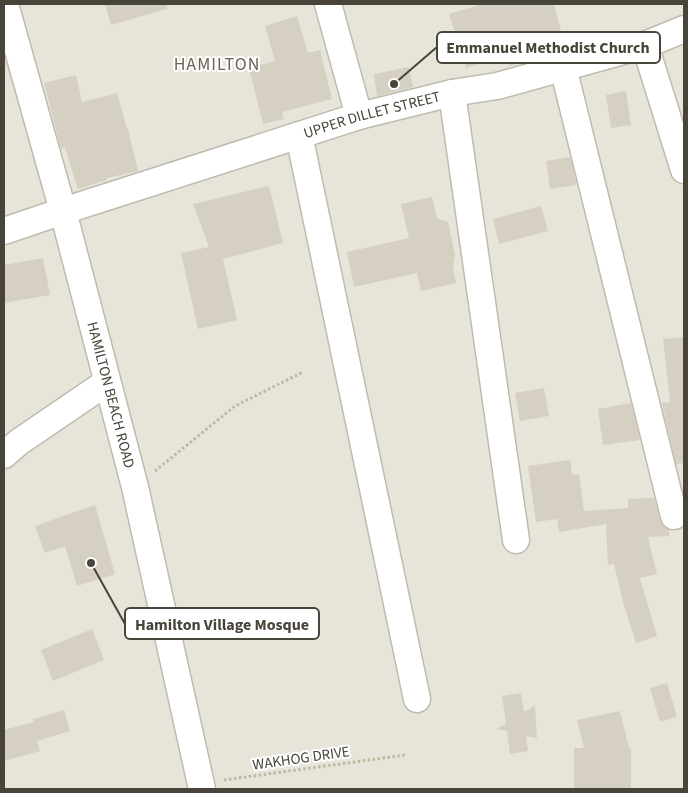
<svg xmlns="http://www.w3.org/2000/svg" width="688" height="793" viewBox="0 0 688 793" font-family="'Source Sans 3',sans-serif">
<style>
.residential{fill:#e7e5d9}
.building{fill:#d5d0c1}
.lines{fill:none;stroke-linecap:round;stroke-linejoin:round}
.minor-casing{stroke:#bfbbae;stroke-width:29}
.path{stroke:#bfb8a1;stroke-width:3;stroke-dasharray:2.5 2.5;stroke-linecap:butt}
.minor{stroke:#fff;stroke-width:26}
.labels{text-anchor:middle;stroke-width:4;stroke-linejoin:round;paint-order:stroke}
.street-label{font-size:15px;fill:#484439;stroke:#fff}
.quarter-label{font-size:18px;letter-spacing:1px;fill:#6a6351;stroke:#fff}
.leader{fill:none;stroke:#484439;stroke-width:2}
.callout-dot{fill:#484439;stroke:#fff;stroke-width:2}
.callout{fill:#fff;stroke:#484439;stroke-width:2}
.callout-label{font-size:16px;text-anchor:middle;font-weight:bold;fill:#484439}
</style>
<rect width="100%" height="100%" fill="#f4f2eb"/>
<!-- residential -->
<rect class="residential" x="4" y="4" width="680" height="785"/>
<!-- building -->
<g class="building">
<path d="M105,4H166L167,9L111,25Z"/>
<path d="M482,4H554L566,51L509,66L506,55L466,68L449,14Z"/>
<path d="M297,16L308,53L320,50L332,99L282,112L284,119L263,124L249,68L275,61L265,26Z"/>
<path d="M409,67L413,87L377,96L374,74Z"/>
<path d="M76,75L82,102L117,93L127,129H128L138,171L107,178V180L78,189L65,148L61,149L44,83Z"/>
<path d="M626,91L631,125L611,128L606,95Z"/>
<path d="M570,157L577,185L550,189L546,161Z"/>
<path d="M269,186L283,243L223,259L237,320L198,329L181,253L209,247L193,204Z"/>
<path d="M432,197L437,218L448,222L455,255L453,268L456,283L421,291L417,273L354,287L347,252L409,238L401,204Z"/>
<path d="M541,206L548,231L499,244L493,219Z"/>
<path d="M43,258L50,295L4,303V265Z"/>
<path d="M684,337V463L676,464L662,403L670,402L663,339Z"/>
<path d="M544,388L549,416L520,421L515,393Z"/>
<path d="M631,403L640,440L603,445L598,409Z"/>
<path d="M570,460L572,475L579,474L584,511L628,508V499L654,498L660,520L663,526L669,530V536L648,537L657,574L640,578L657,636L636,643L623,602L614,564L608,565L606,524L559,532L557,519L536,522L528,466Z"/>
<path d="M95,505L115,574L77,586L65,546L45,553L35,526Z"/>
<path d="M92,629L104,660L53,681L41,650Z"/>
<path d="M667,683L677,717L660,722L650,688Z"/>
<path d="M521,693L524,712L535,706L537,738L526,736L528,751L510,754L507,731L497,729L506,724L502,696Z"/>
<path d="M64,710L70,731L37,741L40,751L4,761V730L34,722L33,719Z"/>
<path d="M620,711L629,748H631V789H574V748H584L577,720Z"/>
</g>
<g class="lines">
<!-- minor casing -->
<g class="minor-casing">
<g id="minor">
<path id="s1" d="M5,4L63,211L135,487L202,789"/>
<path d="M328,4L359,116"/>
<path d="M645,45L684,170"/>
<path d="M563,67L674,516"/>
<path d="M452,93L516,540"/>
<path d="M299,135L417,699"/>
<path id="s2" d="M4,231L63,211L359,116L452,93L497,86L645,45L684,29"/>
<path d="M4,455L19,442L107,382"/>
</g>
</g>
<!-- path -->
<g class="path">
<path d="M155,471L235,406L303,372"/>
<path d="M224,780L405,755"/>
</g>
<!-- minor -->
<use href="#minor" class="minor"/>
</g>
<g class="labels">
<!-- street labels -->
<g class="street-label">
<text dy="5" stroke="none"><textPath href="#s2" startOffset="386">UPPER DILLET STREET</textPath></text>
<text dy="5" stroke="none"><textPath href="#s1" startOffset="405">HAMILTON BEACH ROAD</textPath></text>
<text transform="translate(301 758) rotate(-8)" y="5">WAKHOG DRIVE</text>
</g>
<!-- quarter labels -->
<g class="quarter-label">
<text x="217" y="70">HAMILTON</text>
</g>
</g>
<!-- callouts -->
<path class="leader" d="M394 84L437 47M91 563L125 624"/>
<g class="callout-dot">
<circle cx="394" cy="84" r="5"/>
<circle cx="91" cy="563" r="5"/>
</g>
<g class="callout">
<rect x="437" y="32" width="223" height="31" rx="5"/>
<rect x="125" y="608" width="194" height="31" rx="5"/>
</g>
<g class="callout-label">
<text x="548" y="53">Emmanuel Methodist Church</text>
<text x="222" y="630">Hamilton Village Mosque</text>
</g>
<!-- border -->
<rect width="688" height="793" fill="none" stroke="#484439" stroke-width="10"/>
</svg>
